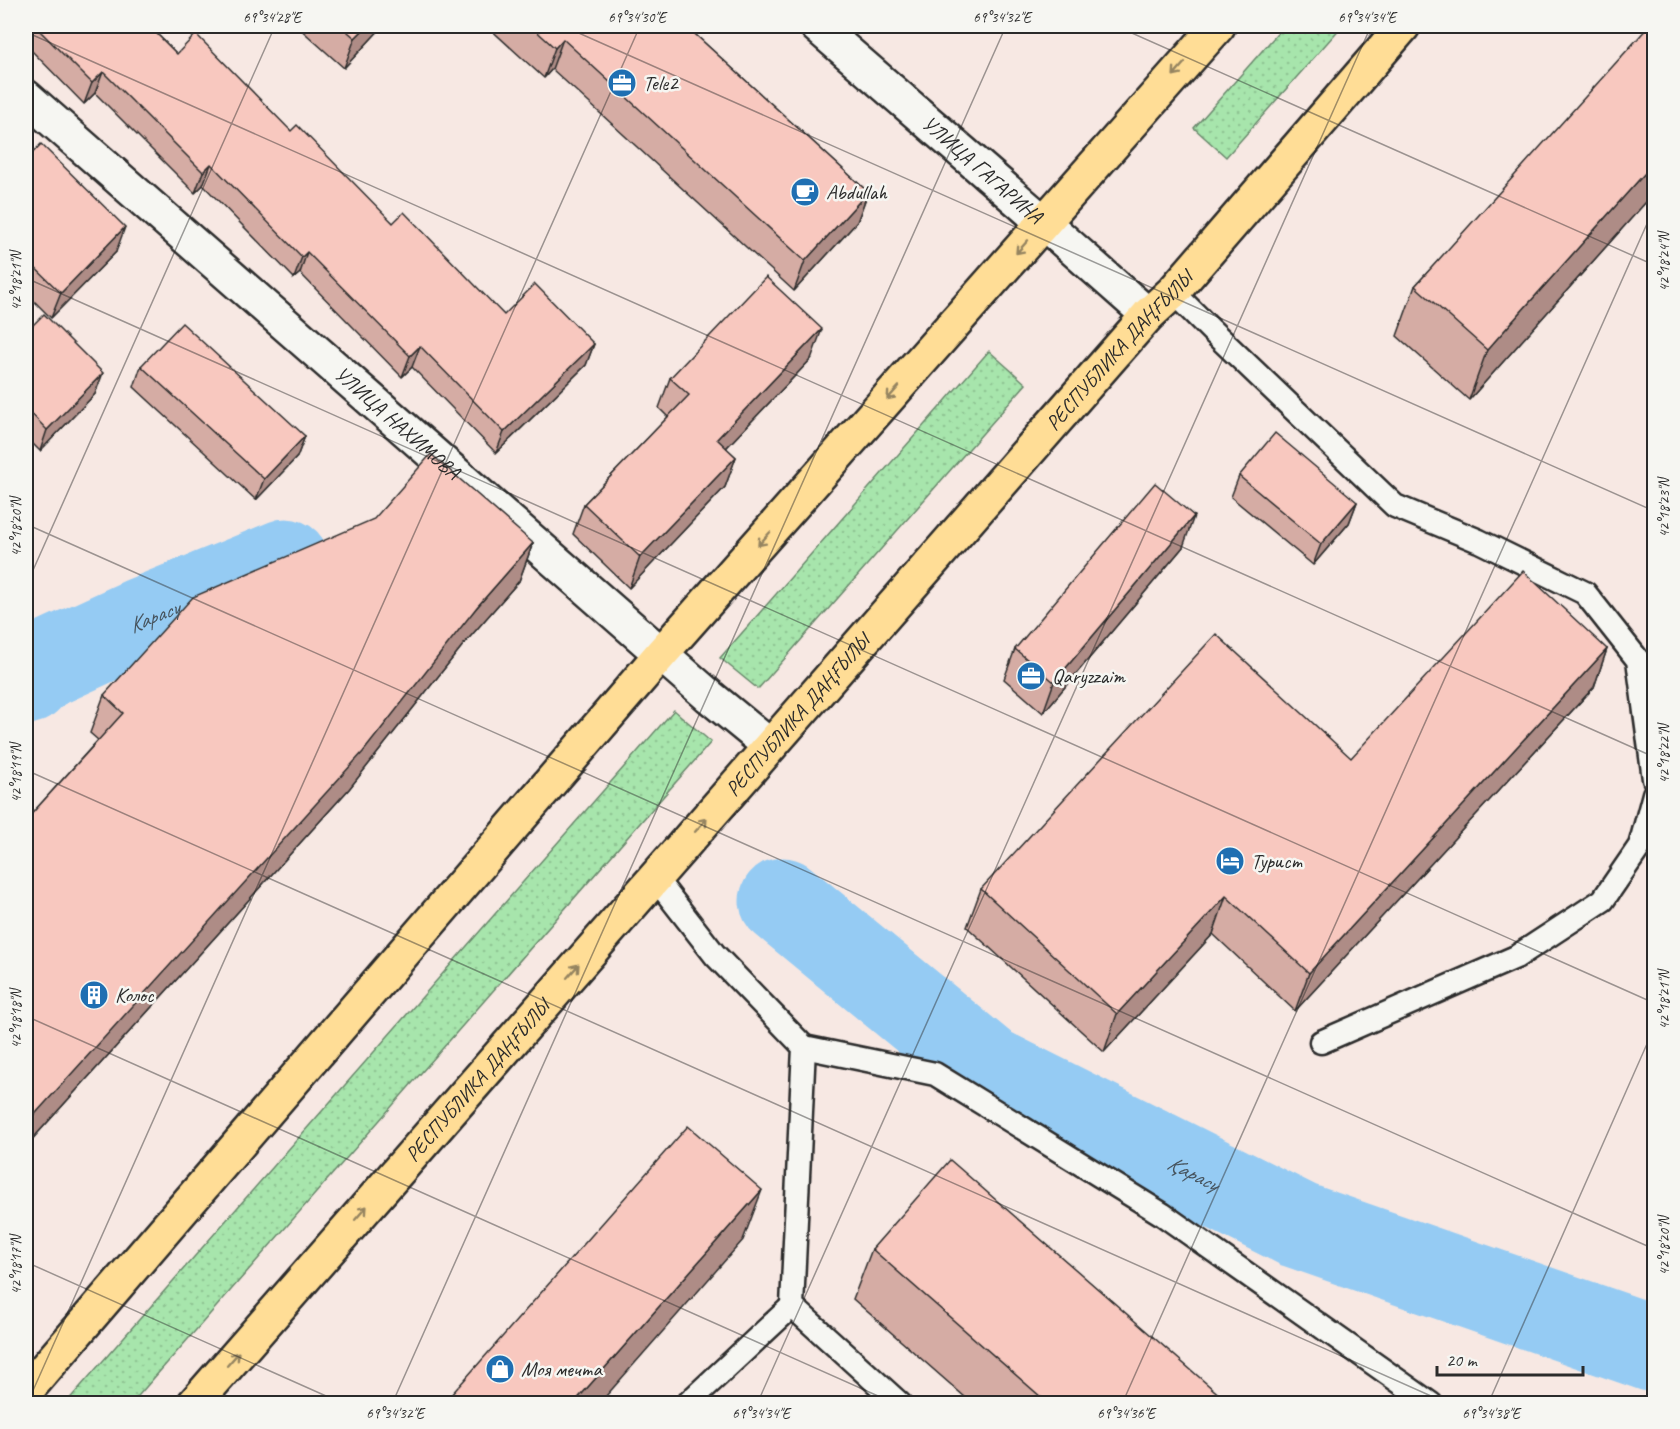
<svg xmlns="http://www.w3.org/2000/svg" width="1680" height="1429" viewBox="0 0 1680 1429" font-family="Caveat,sans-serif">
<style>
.grass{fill:url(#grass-dots);stroke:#69886c;stroke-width:1.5}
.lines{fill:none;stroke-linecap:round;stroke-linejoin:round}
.river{stroke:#95cbf3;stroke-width:87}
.lane-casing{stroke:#2b2b2b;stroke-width:27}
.street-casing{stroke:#2b2b2b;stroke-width:38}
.secondary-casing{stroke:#2b2b2b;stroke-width:38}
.primary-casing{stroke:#2b2b2b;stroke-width:38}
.lane{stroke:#f6f6f2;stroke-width:22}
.street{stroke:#f6f6f2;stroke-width:33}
.secondary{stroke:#f6f6f2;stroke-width:33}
.primary{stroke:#ffdd96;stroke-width:33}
.wall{fill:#d5aca4;stroke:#2b2b2b;stroke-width:1.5}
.shaded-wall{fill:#ae8c86;stroke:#2b2b2b;stroke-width:1.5}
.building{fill:#f8c8bf;stroke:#2b2b2b;stroke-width:1.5}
.oneway{stroke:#958460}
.ticks{fill:none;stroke:#2b2b2b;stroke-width:1.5;stroke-opacity:0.45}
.labels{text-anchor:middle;stroke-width:5;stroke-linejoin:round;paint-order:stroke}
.poi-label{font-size:21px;fill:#2b2b2b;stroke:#f6f6f2;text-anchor:start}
.street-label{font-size:21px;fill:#2b2b2b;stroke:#f6f6f2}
.water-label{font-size:22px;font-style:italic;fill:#46535d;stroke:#f6f6f2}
.neatline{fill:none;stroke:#2b2b2b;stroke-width:2}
.ticks-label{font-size:15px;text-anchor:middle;fill:#2b2b2b}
</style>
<defs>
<pattern id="grass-dots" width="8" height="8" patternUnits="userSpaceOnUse" patternTransform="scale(1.5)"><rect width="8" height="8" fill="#a7e5ac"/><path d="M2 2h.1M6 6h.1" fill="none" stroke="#90c594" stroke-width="1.8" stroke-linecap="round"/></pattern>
</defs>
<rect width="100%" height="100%" fill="#f7e8e3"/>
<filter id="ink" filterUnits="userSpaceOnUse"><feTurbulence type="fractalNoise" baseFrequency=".0167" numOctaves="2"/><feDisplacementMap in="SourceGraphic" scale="12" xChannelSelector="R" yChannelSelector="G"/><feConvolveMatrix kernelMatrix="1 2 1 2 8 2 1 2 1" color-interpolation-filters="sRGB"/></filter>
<g filter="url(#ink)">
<!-- grass -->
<g class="grass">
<path d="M1284,26H1342L1226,157L1194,128Z"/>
<path d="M989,351L1026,384L758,689L720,658Z"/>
<path d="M674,710L711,742L132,1403H66Z"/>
</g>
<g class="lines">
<!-- river -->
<g class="river">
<path id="s1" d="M26,681L39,668L143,620L286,562"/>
<path id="s2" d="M783,901L987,1069L1298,1225L1654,1349"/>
</g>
<!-- lane casing -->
<g class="lane-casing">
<g id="lane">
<path d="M1173,292L1211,330L1395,506L1479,541L1585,593L1638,660L1654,779"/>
<path d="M655,878L715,955L804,1047L792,1306L900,1404"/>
<path d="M1321,1042L1516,957L1603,900L1640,846L1654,794"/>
<path d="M804,1047L935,1074L1162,1214L1431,1404"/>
<path d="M687,1404L792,1306"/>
</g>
</g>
<!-- street casing -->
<g class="street-casing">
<g id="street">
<path id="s3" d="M26,97L709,696L770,746"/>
</g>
</g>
<!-- secondary casing -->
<g class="secondary-casing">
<g id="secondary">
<path id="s4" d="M817,26L1044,223L1148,315"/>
</g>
</g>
<!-- primary casing -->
<g class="primary-casing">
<g id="primary">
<path d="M26,1391L661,654L1218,26"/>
<path id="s5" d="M194,1404L1148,315L1173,292L1403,26"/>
</g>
</g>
<!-- lane -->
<use href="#lane" class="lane"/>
<!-- street -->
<use href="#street" class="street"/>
<!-- secondary -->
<use href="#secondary" class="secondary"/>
<!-- primary -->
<use href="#primary" class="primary"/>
</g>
<!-- wall -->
<g class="wall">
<path d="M26,26H149L177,54L291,131L393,223L504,315L594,344L586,365L496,453L412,367L402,377L300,273L294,278L203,185L195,193L95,93L84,104L26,45Z"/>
<path d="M297,26H383L344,68Z"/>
<path d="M487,26H686L868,192L857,222L794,291L552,69L544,78Z"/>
<path d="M1043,26H1058L1051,33Z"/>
<path d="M1654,26V193L1469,400L1397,336L1415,286Z"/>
<path d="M26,160L116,252L51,318L26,293Z"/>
<path d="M26,332L95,394L40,451L26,437Z"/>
<path d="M811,359L726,448L736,457L725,487L629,588L573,534L584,504L668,417L659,408L670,378Z"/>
<path d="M141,366L305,436L297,457L256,500L134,387Z"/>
<path d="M1239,476L1357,502L1349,523L1313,565L1231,497Z"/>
<path d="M533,543L519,581L463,645L349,789L26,1146V820L98,740L90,733L104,695Z"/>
<path d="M1183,547L1043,713L1004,679L1015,649Z"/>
<path d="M1607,649L1594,687L1295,1011L1213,934L1104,1052L967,927L981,889L1351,758Z"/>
<path d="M872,1249L1230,1404H973L853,1299Z"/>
</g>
<!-- shaded-wall -->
<g class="shaded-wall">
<path d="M367,26H383L344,68L355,38Z"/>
<path d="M1054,26H1058L1051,33Z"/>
<path d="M563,39L552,69L544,78L555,48Z"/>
<path d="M103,72L95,93L84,104L92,83Z"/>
<path d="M1654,163V193L1469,400L1487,350Z"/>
<path d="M211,164L203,185L195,193L203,172Z"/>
<path d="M868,192L857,222L794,291L805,261Z"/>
<path d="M125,227L116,252L51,318L61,293Z"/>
<path d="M307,252L300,273L294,278L302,257Z"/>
<path d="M822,329L811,359L706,469L717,439Z"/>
<path d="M594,344L586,365L496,453L504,432Z"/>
<path d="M420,346L412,367L402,377L410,356Z"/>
<path d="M103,373L95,394L40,451L47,430Z"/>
<path d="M305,436L297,457L256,500L264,479Z"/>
<path d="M736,457L725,487L629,588L640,557Z"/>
<path d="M1357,502L1349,523L1313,565L1321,544Z"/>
<path d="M1194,516L1183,547L1043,713L1054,682Z"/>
<path d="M533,543L519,581L463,645L349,789L26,1146V1124Z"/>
<path d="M1607,649L1594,687L1295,1011L1309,973Z"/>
<path d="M1226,896L1213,934L1104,1052L1117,1014Z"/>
<path d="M762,1190L743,1240L599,1404H573Z"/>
</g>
<!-- building -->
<g class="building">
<path d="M35,26H149L177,54L196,34L291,131L297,125L393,223L404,212L504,315L535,284L594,344L504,432L420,346L410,356L307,252L302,257L211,164L203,172L103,72L92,83Z"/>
<path d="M341,26H367L355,38Z"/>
<path d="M531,26H686L868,192L805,261L563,39L555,48Z"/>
<path d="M1649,26H1654V163L1487,350L1415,286Z"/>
<path d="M41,144L125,227L61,293L26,259V160Z"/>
<path d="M766,277L822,329L717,439L736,457L640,557L584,504L689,395L670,378Z"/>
<path d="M44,314L103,373L47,430L26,408V332Z"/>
<path d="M182,323L305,436L264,479L141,366Z"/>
<path d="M1275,433L1357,502L1321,544L1239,476Z"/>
<path d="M431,454L533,543L477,607L363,752L26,1124V820L123,713L104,695L193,597L374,519Z"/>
<path d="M1155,483L1194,516L1054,682L1015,649Z"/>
<path d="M1523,571L1607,649L1309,973L1226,896L1117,1014L981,889L1216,634L1351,758Z"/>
<path d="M688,1126L762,1190L573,1404H443Z"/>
<path d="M950,1160L1230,1404H1049L872,1249Z"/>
</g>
<!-- one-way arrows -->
<defs><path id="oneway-shaft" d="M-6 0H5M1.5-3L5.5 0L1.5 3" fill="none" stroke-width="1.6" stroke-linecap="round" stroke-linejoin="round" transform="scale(1.5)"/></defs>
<g class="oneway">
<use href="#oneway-shaft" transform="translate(1179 69) rotate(131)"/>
<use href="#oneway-shaft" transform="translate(1022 247) rotate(132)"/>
<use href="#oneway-shaft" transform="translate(893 393) rotate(132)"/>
<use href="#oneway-shaft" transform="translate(764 539) rotate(132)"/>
<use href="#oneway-shaft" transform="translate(701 825) rotate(-49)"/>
<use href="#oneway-shaft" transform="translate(573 971) rotate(-49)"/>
<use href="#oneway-shaft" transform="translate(361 1213) rotate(-49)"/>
<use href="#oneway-shaft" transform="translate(233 1359) rotate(-49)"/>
</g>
</g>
<!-- ticks -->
<path class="ticks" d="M563,26L1654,511M1116,26L1654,265M26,32L1654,757M26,278L1654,1003M26,524L1654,1249M26,586L275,26M26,770L1449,1404M26,1016L896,1404M26,1262L344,1404M27,1404L640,26M392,1404L1006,26M757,1404L1371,26M1122,1404L1654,208M1488,1404L1654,1028"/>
<!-- icons -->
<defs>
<g id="office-disc" transform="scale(1.5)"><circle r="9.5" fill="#1f6fb2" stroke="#f6f6f2"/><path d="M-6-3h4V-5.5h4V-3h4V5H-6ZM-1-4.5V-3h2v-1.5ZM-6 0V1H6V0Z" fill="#fff"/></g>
<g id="cafe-disc" transform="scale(1.5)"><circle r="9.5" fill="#1f6fb2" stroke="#f6f6f2"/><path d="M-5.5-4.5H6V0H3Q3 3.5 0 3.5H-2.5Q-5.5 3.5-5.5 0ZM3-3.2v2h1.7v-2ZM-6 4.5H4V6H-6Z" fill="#fff"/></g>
<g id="hotel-disc" transform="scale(1.5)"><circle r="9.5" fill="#1f6fb2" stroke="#f6f6f2"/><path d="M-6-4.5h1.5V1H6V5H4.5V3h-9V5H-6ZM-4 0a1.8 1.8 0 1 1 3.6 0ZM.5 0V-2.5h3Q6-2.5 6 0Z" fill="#fff"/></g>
<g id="building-disc" transform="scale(1.5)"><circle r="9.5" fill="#1f6fb2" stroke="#f6f6f2"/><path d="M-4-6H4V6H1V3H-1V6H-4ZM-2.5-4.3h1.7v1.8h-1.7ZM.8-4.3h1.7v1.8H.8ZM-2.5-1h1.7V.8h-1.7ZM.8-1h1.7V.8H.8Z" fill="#fff"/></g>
<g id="shop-disc" transform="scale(1.5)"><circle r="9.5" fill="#1f6fb2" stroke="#f6f6f2"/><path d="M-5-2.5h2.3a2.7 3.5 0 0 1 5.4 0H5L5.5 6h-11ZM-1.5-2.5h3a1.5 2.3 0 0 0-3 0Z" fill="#fff"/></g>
</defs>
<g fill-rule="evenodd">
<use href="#office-disc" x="622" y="83"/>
<use href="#cafe-disc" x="805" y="192"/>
<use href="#office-disc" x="1031" y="676"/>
<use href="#hotel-disc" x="1230" y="861"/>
<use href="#building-disc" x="94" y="995"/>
<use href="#shop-disc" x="500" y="1369"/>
</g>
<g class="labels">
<!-- poi labels -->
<g class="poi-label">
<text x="643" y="90">Tele2</text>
<text x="826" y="199">Аbdullah</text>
<text x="1052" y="683">Qaryzzaim</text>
<text x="1251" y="868">Турист</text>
<text x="115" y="1002">Колос</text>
<text x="521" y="1376">Моя мечта</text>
</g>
<!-- street labels -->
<g class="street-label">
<text dy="7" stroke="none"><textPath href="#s4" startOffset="219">УЛИЦА ГАГАРИНА</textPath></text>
<text dy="7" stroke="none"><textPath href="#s5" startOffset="1402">РЕСПУБЛИКА ДАҢҒЫЛЫ</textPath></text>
<text dy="7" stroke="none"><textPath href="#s3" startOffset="494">УЛИЦА НАХИМОВА</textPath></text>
<text dy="7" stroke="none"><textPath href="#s5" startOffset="916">РЕСПУБЛИКА ДАҢҒЫЛЫ</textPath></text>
<text dy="7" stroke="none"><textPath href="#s5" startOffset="430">РЕСПУБЛИКА ДАҢҒЫЛЫ</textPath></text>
</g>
<!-- water labels -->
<g class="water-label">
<text dy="8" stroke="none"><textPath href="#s1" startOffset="144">Карасу</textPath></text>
<text dy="8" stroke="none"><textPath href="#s2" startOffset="495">Қарасу</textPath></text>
</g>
</g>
<!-- margin -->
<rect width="1680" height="1429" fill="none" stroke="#f6f6f2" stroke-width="66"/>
<!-- scale -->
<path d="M1437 1366v9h146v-9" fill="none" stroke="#2b2b2b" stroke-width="3"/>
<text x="1446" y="1366" font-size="18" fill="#2b2b2b" stroke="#f6f6f2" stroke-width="4.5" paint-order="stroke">20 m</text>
<rect x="33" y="33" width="1614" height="1363" class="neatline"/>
<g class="ticks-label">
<text x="272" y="22">69°34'28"E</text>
<text x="637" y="22">69°34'30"E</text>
<text x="1002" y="22">69°34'32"E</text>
<text x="1367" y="22">69°34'34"E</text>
<text transform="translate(1664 262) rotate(-90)" y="5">42°18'24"N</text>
<text transform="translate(16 281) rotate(-90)" y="5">42°18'21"N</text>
<text transform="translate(1664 508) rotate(-90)" y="5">42°18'23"N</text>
<text transform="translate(16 527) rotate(-90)" y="5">42°18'20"N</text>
<text transform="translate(1664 754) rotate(-90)" y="5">42°18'22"N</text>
<text transform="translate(16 773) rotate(-90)" y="5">42°18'19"N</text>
<text transform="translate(1664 1000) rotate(-90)" y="5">42°18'21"N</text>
<text transform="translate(16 1019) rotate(-90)" y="5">42°18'18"N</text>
<text transform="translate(1664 1246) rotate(-90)" y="5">42°18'20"N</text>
<text transform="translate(16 1265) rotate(-90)" y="5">42°18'17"N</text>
<text x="395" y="1418">69°34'32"E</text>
<text x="761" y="1418">69°34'34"E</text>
<text x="1126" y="1418">69°34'36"E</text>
<text x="1491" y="1418">69°34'38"E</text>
</g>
</svg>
